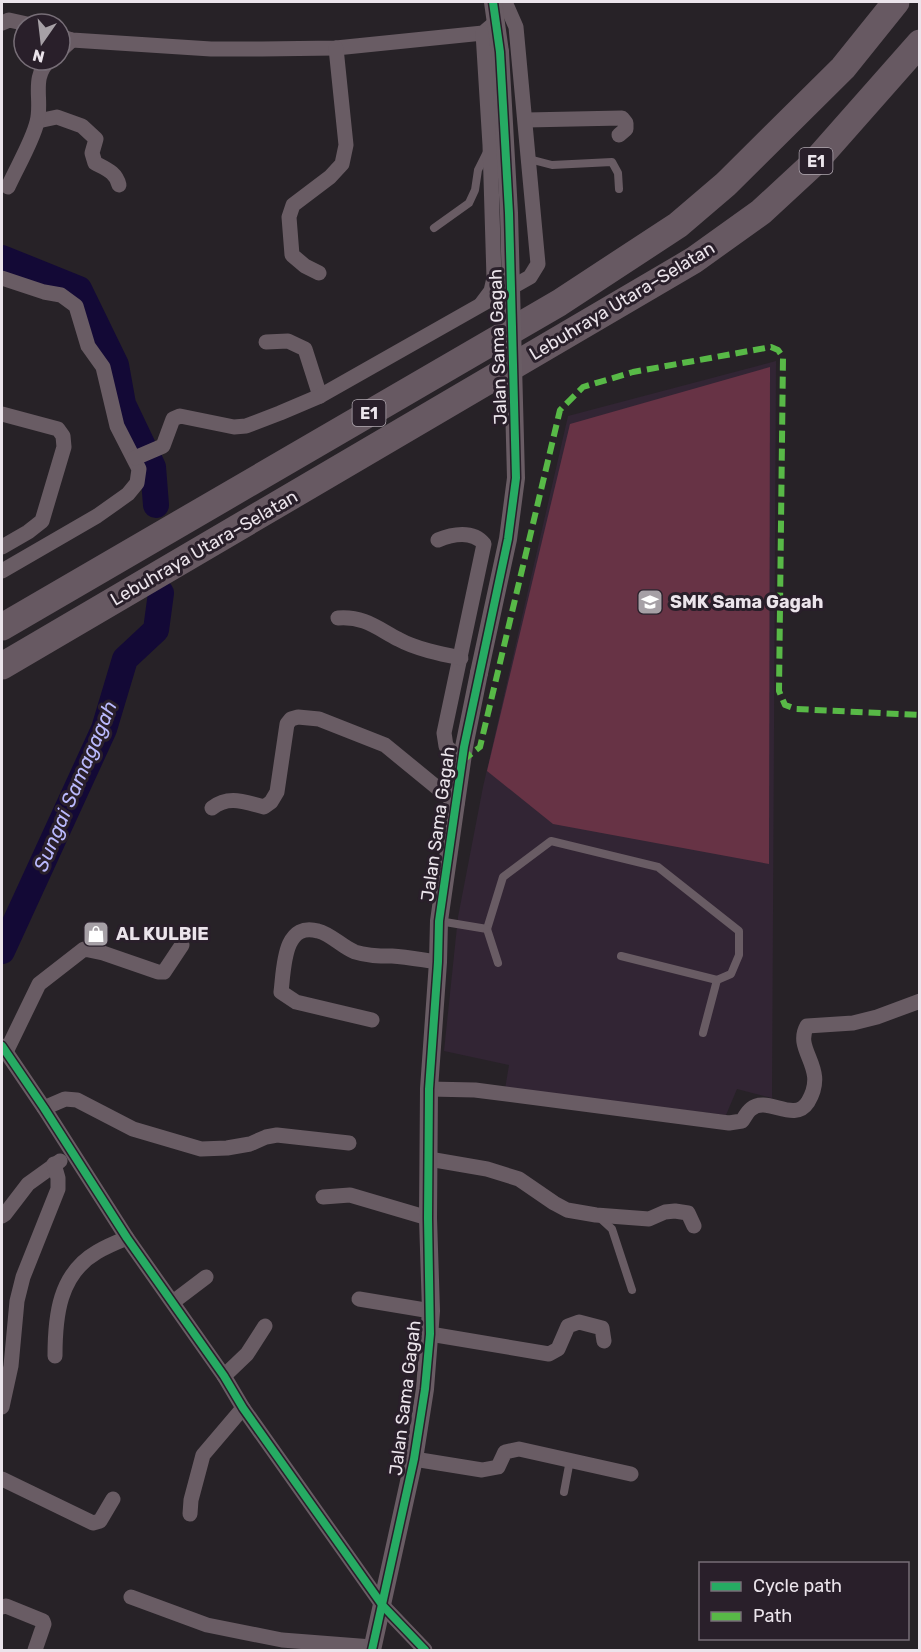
<svg xmlns="http://www.w3.org/2000/svg" width="921" height="1652" viewBox="0 0 921 1652" font-family="Rubik,sans-serif">
<style>
.built{fill:#322534}
.green{fill:#673345}
.lines{fill:none;stroke-linecap:round;stroke-linejoin:round}
.river{stroke:#130936;stroke-width:26}
.service{stroke:#695c64;stroke-width:8}
.minor{stroke:#695c64;stroke-width:15}
.tertiary{stroke:#695c64;stroke-width:18}
.motorway{stroke:#675962;stroke-width:27}
.tertiary-bridge{stroke:#695c64;stroke-width:18}
.quiet{stroke:#58b947;stroke-width:6;stroke-dasharray:12 6;stroke-linecap:butt}
.cycleway-casing{stroke:#291f2a;stroke-width:11}
.cycleway{stroke:#26ab63;stroke-width:8}
.labels{text-anchor:middle;stroke-width:6;stroke-linejoin:round;paint-order:stroke}
.shield{fill:#291f2a;stroke:#b1a9b1;stroke-width:1.5}
.shield-label{font-size:16px;font-weight:bold;fill:#ebe4eb}
.street-label{font-size:18px;fill:#ebe4eb;stroke:#291f2a}
.poi-label{font-size:18px;font-weight:bold;fill:#ebe4eb;stroke:#291f2a;text-anchor:start}
.water-label{font-size:20px;font-style:italic;fill:#bab9fd;stroke:#291f2a}
</style>
<rect width="100%" height="100%" fill="#272227"/>
<!-- built -->
<path class="built" d="M776,361L772,1098L737,1089L726,1115L505,1089L509,1065L444,1051L458,917L483,787L568,416Z"/>
<!-- green -->
<path class="green" d="M770,367L769,864L553,824L487,771L570,424Z"/>
<g class="lines">
<!-- river -->
<g class="river">
<path d="M2,258L79,289L116,365L123,404L153,467L156,505"/>
<path d="M2,951L104,729L125,659L156,630L161,593"/>
</g>
<!-- service -->
<g class="service">
<path d="M529,159L552,165L612,162L618,173L619,189"/>
<path d="M434,228L469,203L475,190L478,170L487,152"/>
<path d="M439,921L487,929L503,877L551,841L658,867L739,931V955L731,974L717,980L703,1033"/>
<path d="M487,929L498,963"/>
<path d="M621,956L717,980"/>
<path d="M600,1218L612,1229L632,1290"/>
<path d="M564,1492L570,1460"/>
</g>
<!-- minor -->
<g class="minor">
<path d="M2,23L9,20L27,24"/>
<path d="M60,36L72,40L211,49H262L336,48L483,33L496,22"/>
<path d="M60,51L72,40"/>
<path d="M526,120L622,118L626,123V129L619,135"/>
<path d="M38,121L57,117L82,126L96,139L92,153L95,163C106,169 116,172 119,185"/>
<path d="M8,187C16,169 33,140 37,122C43,100 30,77 50,60"/>
<path d="M319,273L305,266L292,255L289,217L293,205L330,177L342,164L346,145L336,48"/>
<path d="M2,278L44,292L61,295L76,306L88,346L103,367L117,426L139,469L137,483L128,494L97,516L2,571"/>
<path d="M482,303L491,291L494,278L490,145L483,33"/>
<path d="M266,342L288,341L305,349L320,396"/>
<path d="M2,414L58,429L63,436L64,447L42,521L28,532L2,547"/>
<path d="M135,458L163,446L173,419L180,416L234,427L246,426L280,413L320,396L530,277L538,264L516,27L505,2"/>
<path d="M438,540C452,534 473,530 484,544L444,733L446,746L462,761"/>
<path d="M338,618C364,616 377,628 398,639C416,649 441,654 461,658"/>
<path d="M212,808C229,795 244,802 264,807L271,802L277,792L287,724L291,719L298,717L319,719L385,745L457,804"/>
<path d="M372,1020L296,1002L281,992C284,969 283,921 318,931C331,934 342,947 355,952C367,956 379,956 392,956C407,957 423,960 438,962"/>
<path d="M2,1046L44,1108L127,1238L224,1376L243,1408L383,1606L425,1650"/>
<path d="M6,1052L39,984L84,949L103,953L158,972H164L182,945"/>
<path d="M429,1089L475,1090L729,1123L742,1121C745,1117 747,1112 751,1109C767,1095 794,1124 808,1102C829,1067 793,1051 807,1026L853,1023L877,1017L920,1001"/>
<path d="M44,1108L65,1099L77,1100L133,1129L201,1149L227,1148L250,1144L266,1137L277,1135L349,1143"/>
<path d="M429,1159L487,1169L519,1179L554,1203L567,1210L596,1215L649,1219L665,1212L675,1211L688,1213L694,1226"/>
<path d="M323,1197L350,1195L428,1218"/>
<path d="M2,1216L5,1214L28,1184L60,1161"/>
<path d="M359,1299L431,1311"/>
<path d="M173,1302L206,1277"/>
<path d="M430,1334L549,1354L558,1349L568,1326L579,1322L602,1328L604,1341"/>
<path d="M55,1356C55,1316 59,1274 97,1252C107,1246 117,1242 127,1238"/>
<path d="M224,1376L247,1354L265,1326"/>
<path d="M2,1407L11,1366L17,1301L23,1277L58,1189V1178L54,1164"/>
<path d="M414,1459L482,1470L498,1467L505,1452L519,1449L631,1474"/>
<path d="M2,1479L93,1523L100,1521L113,1499"/>
<path d="M190,1514L191,1500L203,1455L243,1408"/>
<path d="M131,1597L207,1625L282,1640L372,1647"/>
<path d="M2,1607L6,1606L43,1621L44,1624L35,1650"/>
</g>
<!-- tertiary -->
<g class="tertiary">
<path d="M493,2L500,52"/>
<path d="M372,1650L414,1459L425,1389L431,1311L428,1218L429,1089L438,962L439,921L464,747L479,673"/>
</g>
<!-- motorway -->
<g class="motorway">
<path d="M2,627L559,303L678,225L726,184L843,68L896,2"/>
<path d="M2,666L694,260L761,212L814,163L920,43"/>
</g>
<!-- tertiary-bridge -->
<path class="tertiary-bridge" d="M479,673L508,539L516,478L509,213L500,52"/>
<!-- quiet -->
<path class="quiet" d="M462,761L480,747L560,410L583,387L633,372L771,347L778,350L783,357L779,691L785,705L796,709L920,715"/>
<!-- cycleway casing -->
<g class="cycleway-casing">
<g id="cycleway">
<path d="M2,1046L44,1108L127,1238L224,1376L243,1408L383,1606L425,1650"/>
<path d="M372,1650L414,1459L425,1389L430,1334L428,1218L429,1089L438,962L439,921L464,747L508,539L516,478L509,213L500,52L493,2"/>
</g>
</g>
<!-- cycleway -->
<use href="#cycleway" class="cycleway"/>
</g>
<!-- icons -->
<defs>
<g id="school-square" transform="scale(1.35)"><rect x="-9" y="-9" width="18" height="18" rx="4" fill="#a6a0a6" stroke="#291f2a"/><path d="M0-5L7-2L0 1L-7-2ZM-4 1L0 2.5L4 1V4Q0 6-4 4Z" fill="#fff"/></g>
<g id="shop-square" transform="scale(1.35)"><rect x="-9" y="-9" width="18" height="18" rx="4" fill="#a6a0a6" stroke="#291f2a"/><path d="M-5-2.5h2.3a2.7 3.5 0 0 1 5.4 0H5L5.5 6h-11ZM-1.5-2.5h3a1.5 2.3 0 0 0-3 0Z" fill="#fff"/></g>
</defs>
<g fill-rule="evenodd">
<use href="#school-square" x="650" y="602"/>
<use href="#shop-square" x="96" y="934"/>
</g>
<g class="labels">
<!-- shield labels -->
<g class="shield">
<rect x="799.5" y="148" width="33" height="26" rx="4.5"/>
<rect x="352.5" y="400" width="33" height="26" rx="4.5"/>
</g>
<g class="shield-label">
<text x="816" y="167">E1</text>
<text x="369" y="419">E1</text>
</g>
<!-- street labels -->
<g class="street-label">
<text transform="translate(622 301) rotate(-31)" y="6">Lebuhraya Utara–Selatan</text>
<text transform="translate(498 347) rotate(-92)" y="6">Jalan Sama Gagah</text>
<text transform="translate(204 548) rotate(-30)" y="6">Lebuhraya Utara–Selatan</text>
<text transform="translate(438 824) rotate(-82)" y="6">Jalan Sama Gagah</text>
<text transform="translate(405 1398) rotate(-83)" y="6">Jalan Sama Gagah</text>
</g>
<!-- poi labels -->
<g class="poi-label">
<text x="670" y="608">SMK Sama Gagah</text>
<text x="116" y="940">AL KULBIE</text>
</g>
<!-- water labels -->
<g class="water-label">
<text transform="translate(75 786) rotate(-67)" y="7">Sungai Samagagah</text>
</g>
</g>
<!-- border -->
<rect width="921" height="1652" fill="none" stroke="#ebe4eb" stroke-width="6"/>
<!-- legend -->
<rect x="699" y="1562" width="210" height="78" fill="#291f2a" stroke="#776e77" stroke-width="1.5"/>
<rect x="711" y="1582" width="30" height="9" fill="#26ab63" stroke="#776e77" stroke-width="1.5"/>
<text x="753" y="1592" font-size="18" fill="#ebe4eb">Cycle path</text>
<rect x="711" y="1612" width="30" height="9" fill="#58b947" stroke="#776e77" stroke-width="1.5"/>
<text x="753" y="1622" font-size="18" fill="#ebe4eb">Path</text>
<!-- north arrow -->
<g transform="translate(42 42) rotate(194)"><circle r="28" fill="#291f2a" stroke="#776e77" stroke-width="1.5"/>
<path d="M0-4.5L10 22L0 15L-10 22Z" fill="#a6a0a6"/>
<text y="-9" font-size="16" font-weight="bold" text-anchor="middle" fill="#ebe4eb">N</text>
</g>
</svg>
